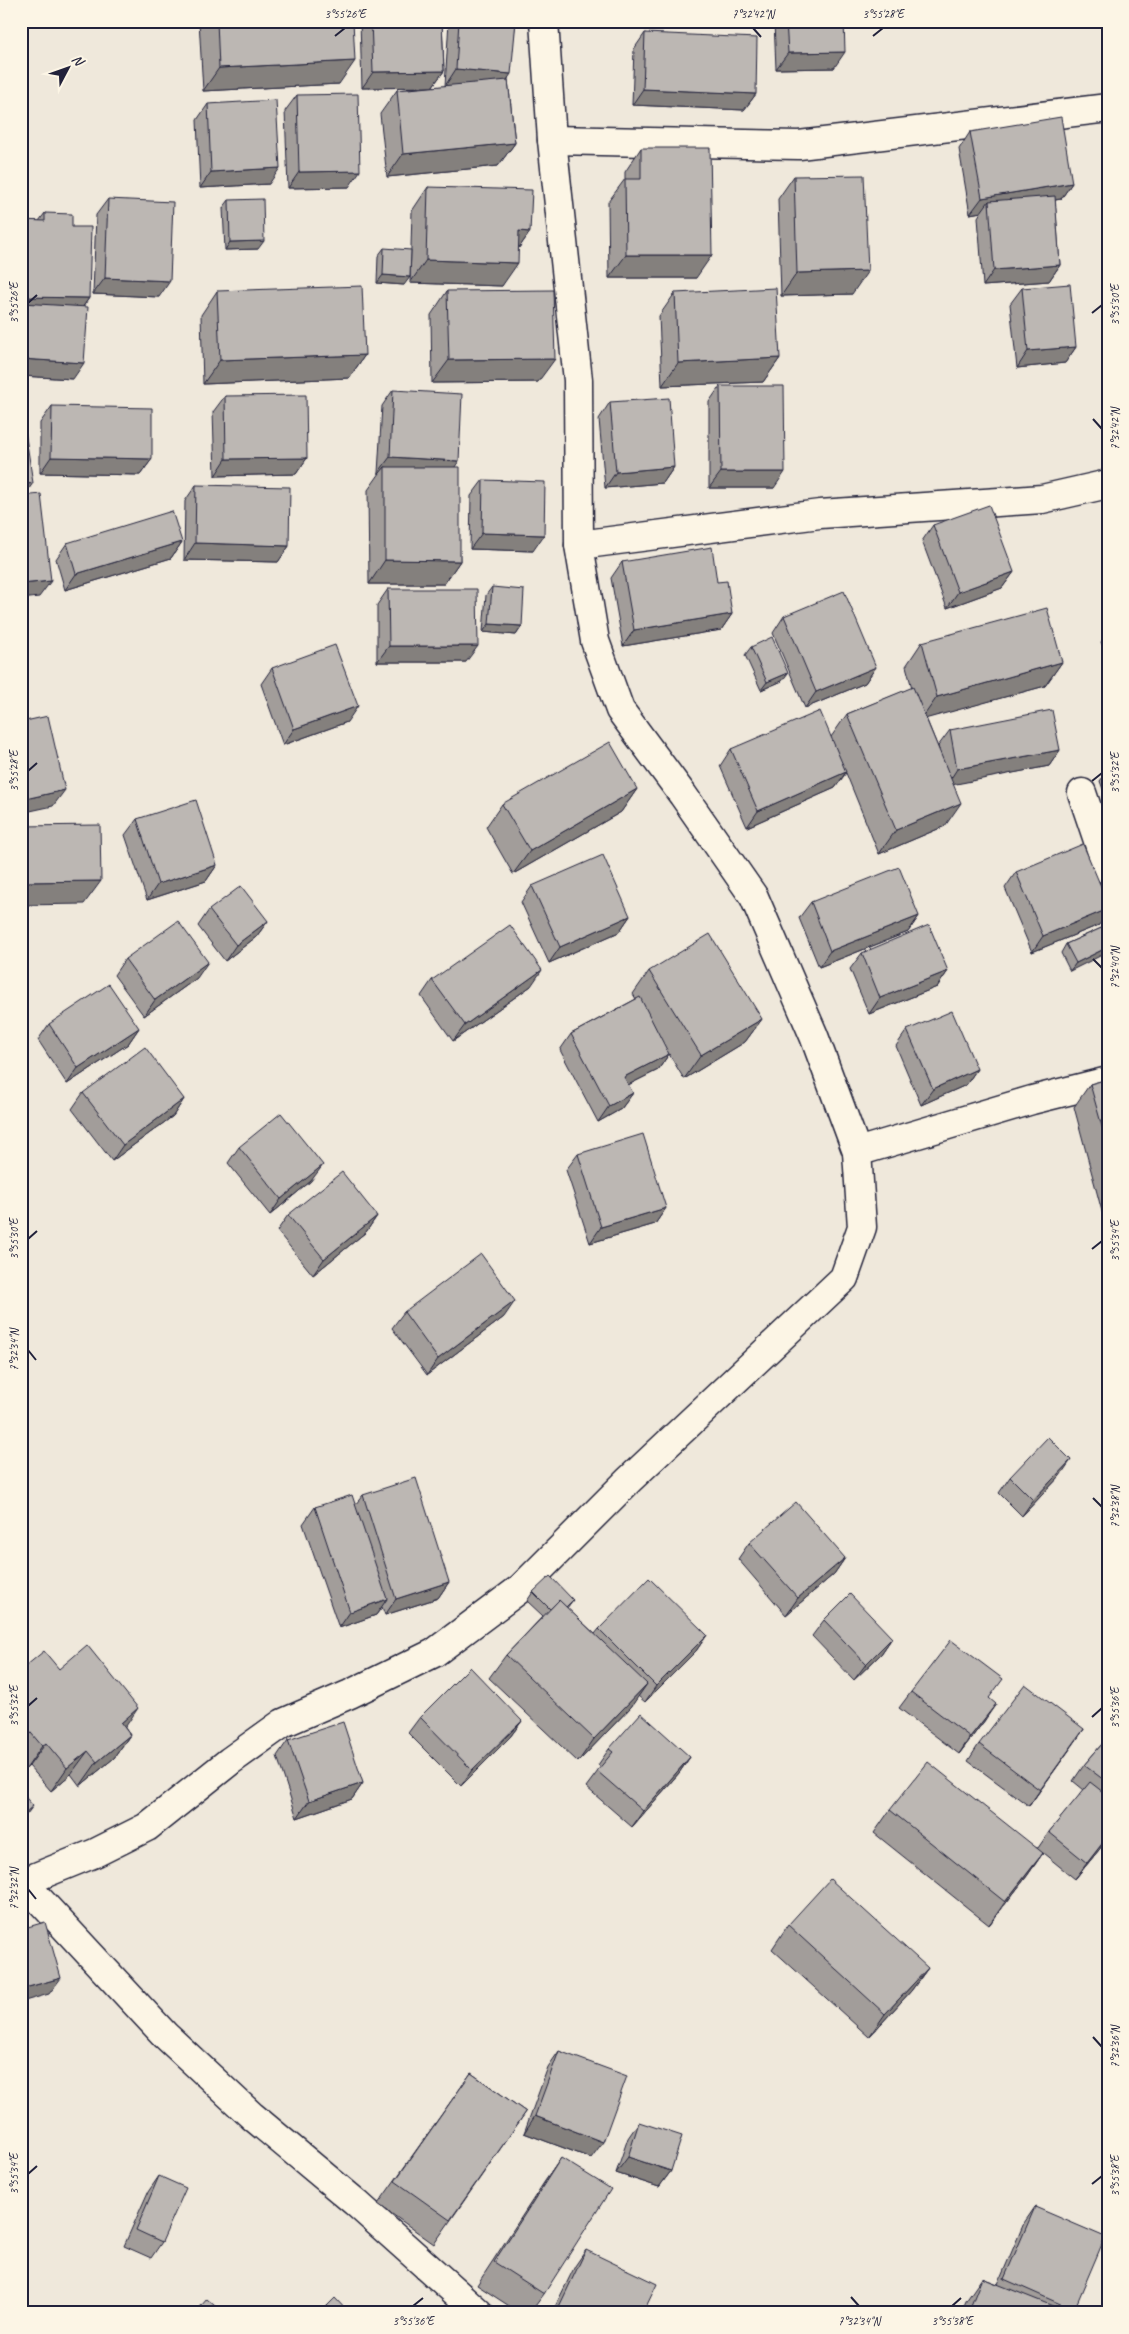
<svg xmlns="http://www.w3.org/2000/svg" width="1129" height="2334" viewBox="0 0 1129 2334" font-family="Caveat,sans-serif">
<style>
.lines{fill:none;stroke-linecap:round;stroke-linejoin:round}
.minor-casing{stroke:#22223b;stroke-width:31}
.minor{stroke:#fcf5e5;stroke-width:28}
.wall{fill:#a29d9a;stroke:#22223b}
.shaded-wall{fill:#84807d;stroke:#22223b}
.building{fill:#bcb7b3;stroke:#22223b}
.ticks{fill:none;stroke:#22223b;stroke-width:2}
.neatline{fill:none;stroke:#22223b;stroke-width:2}
.ticks-label{font-size:12px;text-anchor:middle;fill:#22223b}
</style>
<rect width="100%" height="100%" fill="#efe8db"/>
<filter id="ink" filterUnits="userSpaceOnUse"><feTurbulence type="fractalNoise" baseFrequency=".02" numOctaves="2"/><feDisplacementMap in="SourceGraphic" scale="10" xChannelSelector="R" yChannelSelector="G"/><feConvolveMatrix kernelMatrix="1 2 1 2 8 2 1 2 1" color-interpolation-filters="sRGB"/></filter>
<g filter="url(#ink)">
<g class="lines">
<!-- minor casing -->
<g class="minor-casing">
<g id="minor">
<path d="M552,140L799,145L1108,108"/>
<path d="M579,545L820,514L1042,499L1108,484"/>
<path d="M1082,793L1108,870"/>
<path d="M857,1152L1032,1100L1108,1081"/>
<path d="M21,1880L165,2035L252,2116L355,2202L479,2313"/>
<path d="M21,1883L95,1853L147,1827L230,1761L283,1723L350,1694L434,1653L521,1588L629,1480L844,1278L862,1227L857,1152L814,1036L754,897L683,795L620,710L595,641L579,545L578,380L552,140L544,21"/>
</g>
</g>
<!-- minor -->
<use href="#minor" class="minor"/>
</g>
<!-- wall -->
<g class="wall">
<path d="M199,21H353L339,84L203,91Z"/>
<path d="M360,21H442L444,71L432,87L445,86L449,21H516L508,80L515,143L498,166L387,177L380,114L397,90L432,87L362,88Z"/>
<path d="M774,21H844L834,68L776,69Z"/>
<path d="M645,33L756,94L744,110L632,105L634,49Z"/>
<path d="M297,95L349,187L288,188L285,111Z"/>
<path d="M208,104L269,184L200,188L197,120Z"/>
<path d="M970,132L1072,183L1061,199L1055,200L1060,265L1049,281L983,286L978,217L981,212L970,214L959,149Z"/>
<path d="M641,148L696,278H609L608,202L625,179V172Z"/>
<path d="M794,176L852,294L781,296L778,199Z"/>
<path d="M428,187L530,232L518,249L502,286L410,283L412,211Z"/>
<path d="M108,199L159,297L93,294L96,215Z"/>
<path d="M229,200L258,249L225,250L223,208Z"/>
<path d="M45,213L72,227L89,298L83,307L73,379L21,376V220L39,221Z"/>
<path d="M384,248L404,285L377,283L378,256Z"/>
<path d="M1022,288L1076,347L1065,363L1017,368L1010,304Z"/>
<path d="M217,291L365,355L349,378L203,384L201,315Z"/>
<path d="M447,291L538,382L432,383L431,315Z"/>
<path d="M675,293L780,358L763,382L662,386L659,316Z"/>
<path d="M720,386L774,488H709V402Z"/>
<path d="M393,390L455,467L460,561L444,584H369L368,490L380,473H378L382,406Z"/>
<path d="M225,396L307,458L296,474L215,476L213,412Z"/>
<path d="M610,402L674,467L663,483L605,488L599,419Z"/>
<path d="M52,406L152,459L140,475L40,473V423Z"/>
<path d="M483,480L533,551L470,549L471,496Z"/>
<path d="M196,485L289,546L278,562L184,560L185,501Z"/>
<path d="M933,525L1014,572L1002,588L947,608L922,541Z"/>
<path d="M182,542L171,558L65,590L56,559L67,543Z"/>
<path d="M622,562L717,582L732,614L721,630L623,646L611,578Z"/>
<path d="M492,587L522,626L516,635L483,632L486,595Z"/>
<path d="M388,589L466,662H377V605Z"/>
<path d="M784,616L876,667L865,683L805,708L773,633Z"/>
<path d="M1108,633V657L1101,642Z"/>
<path d="M922,642L1062,662L1045,686L926,718L939,750L938,746L950,730L1060,750L1049,766L953,784L945,826L879,854L846,773L835,788L747,827L720,766L731,749L831,737L847,714L912,688L906,666Z"/>
<path d="M751,647L782,681L761,690L745,655Z"/>
<path d="M272,668L347,722L283,745L261,684Z"/>
<path d="M1108,770V803L1100,781Z"/>
<path d="M637,789L621,812L513,874L486,827L502,804Z"/>
<path d="M137,819L217,865L206,881L147,900L125,835Z"/>
<path d="M1016,872L1099,925L1032,952L1005,888Z"/>
<path d="M532,886L630,916L619,932L549,963L521,902Z"/>
<path d="M811,902L919,916L908,932L819,967L799,918Z"/>
<path d="M209,910L268,921L256,937L225,961L198,926Z"/>
<path d="M1108,925L1070,971L1061,953L1066,944Z"/>
<path d="M862,953L948,971L937,987L869,1014L850,969Z"/>
<path d="M125,959L197,978L144,1016L114,975Z"/>
<path d="M649,971L762,1019L745,1042L684,1079L669,1054L658,1070L628,1085L633,1093L621,1109L598,1122L560,1050L571,1034L636,999L633,994Z"/>
<path d="M432,980L531,986L453,1041L421,996Z"/>
<path d="M49,1024L139,1028L128,1044L67,1084L38,1040Z"/>
<path d="M907,1030L977,1069L966,1085L921,1105L896,1046Z"/>
<path d="M1108,1079V1219H1104L1074,1107L1090,1084Z"/>
<path d="M83,1093L184,1099L173,1116L112,1161L72,1109Z"/>
<path d="M239,1147L311,1181L270,1215L228,1163Z"/>
<path d="M578,1154L666,1208L655,1224L590,1243L566,1170Z"/>
<path d="M288,1215L377,1216L366,1232L313,1275L277,1231Z"/>
<path d="M404,1312L504,1317L427,1375L392,1328Z"/>
<path d="M1060,1476L1022,1516L999,1493L1010,1477Z"/>
<path d="M363,1495L449,1582L438,1598L385,1615L382,1607L376,1615L339,1628L303,1524L315,1507L355,1505Z"/>
<path d="M749,1543L845,1558L834,1574L786,1615L738,1559Z"/>
<path d="M533,1592L573,1600L567,1608L595,1634L599,1629L707,1635L696,1651L645,1702L638,1696L631,1707L578,1762L489,1678L506,1655L543,1616L527,1601Z"/>
<path d="M824,1620L892,1638L881,1654L854,1680L812,1636Z"/>
<path d="M59,1669L125,1728L130,1735L114,1758L80,1786L71,1774L51,1791L29,1766L26,1769L21,1764V1670Z"/>
<path d="M911,1692L989,1698L985,1720L959,1754L899,1708Z"/>
<path d="M420,1717L522,1721L510,1737L461,1786L408,1733Z"/>
<path d="M1084,1729L1029,1806L968,1761L979,1744Z"/>
<path d="M1108,1737V1787L1103,1792L1108,1796V1839L1075,1879L1043,1853L1027,1876L989,1925L874,1833L890,1810L1038,1848L1049,1832L1084,1790L1073,1781L1084,1765Z"/>
<path d="M288,1740L363,1783L352,1799L297,1818L277,1756Z"/>
<path d="M609,1749L690,1757L679,1773L632,1827L586,1787L601,1767L598,1765Z"/>
<path d="M788,1925L928,1968L911,1991L869,2037L772,1949Z"/>
<path d="M559,2051L591,2158L524,2133L548,2067Z"/>
<path d="M471,2073L526,2112L434,2244L378,2204Z"/>
<path d="M639,2122L671,2171L659,2187L616,2173L628,2138Z"/>
<path d="M561,2158L544,2294L530,2313H520L477,2285L545,2181Z"/>
<path d="M159,2176L162,2242L151,2258L124,2246L148,2192Z"/>
<path d="M1035,2207L1074,2310L1072,2313H961L966,2301L982,2278L998,2284L1024,2223Z"/>
<path d="M586,2250L643,2313H552L575,2266Z"/>
<path d="M1108,2263V2291L1103,2290Z"/>
</g>
<!-- shaded-wall -->
<g class="shaded-wall">
<path d="M716,21H746L745,22Z"/>
<path d="M845,52L834,68L776,69L788,53Z"/>
<path d="M355,61L339,84L203,91L219,68Z"/>
<path d="M456,69L511,74L500,90L445,86Z"/>
<path d="M444,71L432,87L362,88L373,72Z"/>
<path d="M643,89L756,94L744,110L632,105Z"/>
<path d="M515,143L498,166L387,177L403,154Z"/>
<path d="M280,168L269,184L200,188L211,172Z"/>
<path d="M360,171L349,187L288,188L299,172Z"/>
<path d="M1072,183L1061,199L990,211L989,201L981,212L970,214L982,198Z"/>
<path d="M519,231L530,232L514,255Z"/>
<path d="M264,241L258,249L225,250L230,242Z"/>
<path d="M626,255H712L696,278H609Z"/>
<path d="M426,260L518,263L502,286L410,283Z"/>
<path d="M1060,265L1049,281L983,286L994,270Z"/>
<path d="M868,271L852,294L781,296L797,273Z"/>
<path d="M383,275L410,277L404,285L377,283Z"/>
<path d="M105,278L170,281L159,297L93,294Z"/>
<path d="M21,297L89,298L77,315L21,313Z"/>
<path d="M1076,347L1065,363L1017,368L1028,351Z"/>
<path d="M365,355L349,378L203,384L220,360Z"/>
<path d="M780,358L763,382L662,386L678,363Z"/>
<path d="M21,359L84,363L73,379L21,376Z"/>
<path d="M555,359L538,382L432,383L449,360Z"/>
<path d="M51,457L152,459L140,475L40,473Z"/>
<path d="M390,457L459,461L448,477L385,467L380,473H378Z"/>
<path d="M307,458L296,474L215,476L226,459Z"/>
<path d="M674,467L663,483L605,488L616,472Z"/>
<path d="M721,472H785L774,488H709Z"/>
<path d="M33,483L22,499H21V485Z"/>
<path d="M482,533L544,535L533,551L470,549Z"/>
<path d="M182,542L171,558L65,590L76,574Z"/>
<path d="M195,543L289,546L278,562L184,560Z"/>
<path d="M385,560L460,561L444,584H369Z"/>
<path d="M1014,572L1002,588L947,608L958,592Z"/>
<path d="M51,581L39,597L21,599V584Z"/>
<path d="M732,614L721,630L623,646L634,630Z"/>
<path d="M489,624L522,626L516,635L483,632Z"/>
<path d="M389,646H478L466,662H377Z"/>
<path d="M1062,662L1045,686L921,720L937,697Z"/>
<path d="M876,667L865,683L805,708L816,692Z"/>
<path d="M788,673L782,681L761,690L767,682Z"/>
<path d="M358,706L347,722L283,745L294,729Z"/>
<path d="M1060,750L1049,766L946,786L957,769Z"/>
<path d="M846,772L835,788L747,827L758,811Z"/>
<path d="M637,789L621,812L513,874L530,851Z"/>
<path d="M65,790L53,806L21,813V800Z"/>
<path d="M961,803L945,826L879,854L896,830Z"/>
<path d="M217,865L206,881L147,900L158,884Z"/>
<path d="M101,881L84,904L21,905V882Z"/>
<path d="M1108,909V912L1099,925L1032,952L1043,936Z"/>
<path d="M630,916L619,932L549,963L560,947Z"/>
<path d="M919,916L908,932L819,967L830,951Z"/>
<path d="M268,921L256,937L225,961L236,945Z"/>
<path d="M1108,947V952L1070,971L1076,963Z"/>
<path d="M208,962L197,978L144,1016L155,1000Z"/>
<path d="M542,970L531,986L453,1041L465,1025Z"/>
<path d="M948,971L937,987L869,1014L880,998Z"/>
<path d="M762,1019L745,1042L684,1079L701,1055Z"/>
<path d="M139,1028L128,1044L67,1084L78,1068Z"/>
<path d="M669,1054L658,1070L612,1093L624,1077Z"/>
<path d="M977,1069L966,1085L921,1105L933,1089Z"/>
<path d="M633,1093L621,1109L598,1122L609,1106Z"/>
<path d="M184,1099L173,1116L112,1161L123,1145Z"/>
<path d="M323,1165L311,1181L270,1215L281,1199Z"/>
<path d="M666,1208L655,1224L590,1243L601,1227Z"/>
<path d="M377,1216L366,1232L313,1275L324,1259Z"/>
<path d="M515,1301L504,1317L427,1375L438,1359Z"/>
<path d="M1071,1460L1060,1476L1022,1516L1033,1500Z"/>
<path d="M845,1558L834,1574L786,1615L798,1598Z"/>
<path d="M449,1582L438,1598L385,1615L396,1599Z"/>
<path d="M387,1599L376,1615L339,1628L350,1612Z"/>
<path d="M707,1635L696,1651L645,1702L656,1686Z"/>
<path d="M892,1638L881,1654L854,1680L866,1664Z"/>
<path d="M647,1684L631,1707L578,1762L594,1739Z"/>
<path d="M996,1704L985,1720L959,1754L970,1737Z"/>
<path d="M138,1708L122,1732L121,1723Z"/>
<path d="M522,1721L510,1737L461,1786L472,1770Z"/>
<path d="M1084,1729L1073,1745L1029,1806L1040,1790Z"/>
<path d="M130,1735L114,1758L80,1786L97,1762Z"/>
<path d="M46,1743L29,1766L26,1769L42,1746Z"/>
<path d="M88,1751L71,1774L51,1791L67,1768Z"/>
<path d="M690,1757L679,1773L632,1827L643,1811Z"/>
<path d="M363,1783L352,1799L297,1818L309,1801Z"/>
<path d="M33,1806L27,1814L21,1819V1816Z"/>
<path d="M1108,1836V1839L1075,1879L1087,1863Z"/>
<path d="M1043,1853L1027,1876L989,1925L1005,1902Z"/>
<path d="M928,1968L911,1991L869,2037L885,2014Z"/>
<path d="M61,1978L49,1994L21,2002V1989Z"/>
<path d="M535,2116L603,2142L591,2158L524,2133Z"/>
<path d="M628,2157L671,2171L659,2187L616,2173Z"/>
<path d="M1108,2283V2291L1103,2290Z"/>
</g>
<!-- building -->
<g class="building">
<path d="M217,21H353L355,61L219,68Z"/>
<path d="M371,21H442L444,71L373,72Z"/>
<path d="M459,21H516L511,74L456,69Z"/>
<path d="M786,21H844L845,52L788,53Z"/>
<path d="M645,33L757,38L756,94L643,89Z"/>
<path d="M508,80L515,143L403,154L397,90Z"/>
<path d="M358,94L360,171L299,172L297,95Z"/>
<path d="M276,100L280,168L211,172L208,104Z"/>
<path d="M1061,117L1072,183L982,198L970,132Z"/>
<path d="M641,148H710L712,255H626L625,179H641Z"/>
<path d="M864,175L868,271L797,273L794,176Z"/>
<path d="M428,187L532,190L530,232L519,231L518,263L426,260Z"/>
<path d="M1055,196L1060,265L994,270L989,201Z"/>
<path d="M108,199L173,202L170,281L105,278Z"/>
<path d="M263,199L264,241L230,242L229,200Z"/>
<path d="M45,213L72,214V227H91L89,298L21,297V220L45,221Z"/>
<path d="M384,248L411,250L410,277L383,275Z"/>
<path d="M1070,284L1076,347L1028,351L1022,288Z"/>
<path d="M362,286L365,355L220,360L217,291Z"/>
<path d="M776,288L780,358L678,363L675,293Z"/>
<path d="M553,290L555,359L449,360L447,291Z"/>
<path d="M21,303L88,307L84,363L21,359Z"/>
<path d="M720,386H784L785,472H721Z"/>
<path d="M393,390L462,394L459,461L390,457Z"/>
<path d="M306,395L307,458L226,459L225,396Z"/>
<path d="M669,398L674,467L616,472L610,402Z"/>
<path d="M52,406L152,408V459L51,457Z"/>
<path d="M21,424H24L33,483L21,485Z"/>
<path d="M385,467H460V561L385,560Z"/>
<path d="M483,480L545,482L544,535L482,533Z"/>
<path d="M196,485L290,487L289,546L195,543Z"/>
<path d="M41,494L51,581L21,584V496Z"/>
<path d="M989,505L1014,572L958,592L933,525Z"/>
<path d="M172,511L182,542L76,574L67,543Z"/>
<path d="M712,547L717,582L727,581L732,614L634,630L622,562Z"/>
<path d="M492,587L524,590L522,626L489,624Z"/>
<path d="M388,589H477L478,646H389Z"/>
<path d="M844,591L876,667L816,692L784,616Z"/>
<path d="M1047,608L1062,662L937,697L922,642Z"/>
<path d="M772,637L788,673L767,682L751,647Z"/>
<path d="M335,645L358,706L294,729L272,668Z"/>
<path d="M913,687L961,803L896,830L847,714Z"/>
<path d="M1052,710L1060,750L957,769L950,730Z"/>
<path d="M820,711L846,772L758,811L731,749Z"/>
<path d="M48,716L65,790L21,800V722Z"/>
<path d="M610,742L637,789L530,851L502,804Z"/>
<path d="M196,800L217,865L158,884L137,819Z"/>
<path d="M100,825L101,881L21,882V826Z"/>
<path d="M1083,844L1108,903V909L1043,936L1016,872Z"/>
<path d="M603,855L630,916L560,947L532,886Z"/>
<path d="M899,867L919,916L830,951L811,902Z"/>
<path d="M241,886L268,921L236,945L209,910Z"/>
<path d="M178,921L208,962L155,1000L125,959Z"/>
<path d="M510,925L542,970L465,1025L432,980Z"/>
<path d="M929,925L948,971L880,998L862,953Z"/>
<path d="M1108,925V947L1076,963L1066,944Z"/>
<path d="M710,934L762,1019L701,1055L649,971Z"/>
<path d="M109,984L139,1028L78,1068L49,1024Z"/>
<path d="M640,997L669,1054L624,1077L633,1093L609,1106L571,1034Z"/>
<path d="M952,1011L977,1069L933,1089L907,1030Z"/>
<path d="M145,1047L184,1099L123,1145L83,1093Z"/>
<path d="M1108,1079V1148L1090,1084Z"/>
<path d="M281,1113L323,1165L281,1199L239,1147Z"/>
<path d="M643,1134L666,1208L601,1227L578,1154Z"/>
<path d="M342,1172L377,1216L324,1259L288,1215Z"/>
<path d="M481,1254L515,1301L438,1359L404,1312Z"/>
<path d="M1048,1437L1071,1460L1033,1500L1010,1477Z"/>
<path d="M416,1478L449,1582L396,1599L363,1495Z"/>
<path d="M352,1495L387,1599L350,1612L315,1507Z"/>
<path d="M796,1502L845,1558L798,1598L749,1543Z"/>
<path d="M550,1576L573,1600L566,1607L559,1600L550,1609L533,1592Z"/>
<path d="M649,1578L707,1635L656,1686L599,1629Z"/>
<path d="M850,1594L892,1638L866,1664L824,1620Z"/>
<path d="M559,1600L647,1684L594,1739L506,1655Z"/>
<path d="M951,1640L1003,1679L989,1698L996,1704L970,1737L911,1692Z"/>
<path d="M87,1645L138,1708L121,1723L130,1735L97,1762L88,1751L67,1768L46,1743L42,1746L21,1721V1714L28,1708L21,1700V1670L44,1651L59,1669Z"/>
<path d="M470,1667L522,1721L472,1770L420,1717Z"/>
<path d="M1025,1684L1084,1729L1040,1790L979,1744Z"/>
<path d="M641,1713L690,1757L643,1811L597,1771L613,1752L609,1749Z"/>
<path d="M343,1722L363,1783L309,1801L288,1740Z"/>
<path d="M1108,1737V1783L1084,1765Z"/>
<path d="M928,1762L1043,1853L1005,1902L890,1810Z"/>
<path d="M1090,1782L1108,1796V1836L1087,1863L1049,1832Z"/>
<path d="M21,1792L33,1806L21,1816Z"/>
<path d="M830,1879L928,1968L885,2014L788,1925Z"/>
<path d="M45,1922L61,1978L21,1989V1929Z"/>
<path d="M559,2051L627,2076L603,2142L535,2116Z"/>
<path d="M471,2073L526,2112L450,2220L395,2181Z"/>
<path d="M639,2122L682,2136L671,2171L628,2157Z"/>
<path d="M561,2158L611,2189L544,2294L494,2262Z"/>
<path d="M159,2176L186,2188L162,2242L136,2230Z"/>
<path d="M1035,2207L1105,2237L1074,2310L1004,2279Z"/>
<path d="M586,2250L657,2284L643,2313H556Z"/>
<path d="M982,2278L1068,2312V2313H968Z"/>
<path d="M335,2298L349,2313H320Z"/>
<path d="M207,2299L223,2313H195Z"/>
</g>
</g>
<!-- ticks -->
<path class="ticks" d="M753,28L761,37M335,36L345,28M873,36L883,28M28,303L37,295M1092,313L1102,305M1093,419L1102,429M28,771L37,763M1092,781L1102,773M1093,959L1102,968M28,1239L37,1231M1092,1249L1102,1241M28,1350L36,1360M1093,1498L1102,1507M28,1706L37,1698M1092,1717L1102,1708M28,1889L36,1899M1093,2037L1102,2047M28,2174L37,2166M1092,2184L1102,2176M851,2297L859,2306M413,2306L423,2298M952,2306L961,2298"/>
<!-- margin -->
<rect width="1129" height="2334" fill="none" stroke="#fcf5e5" stroke-width="55"/>
<!-- north arrow -->
<g transform="translate(68 68) rotate(49)" stroke="#fcf5e5" stroke-width="4" paint-order="stroke">
<path d="M0-4L9 19L0 12L-9 19Z" fill="#22223b"/>
<text y="-8" font-size="14" font-weight="bold" text-anchor="middle" fill="#22223b">N</text>
</g>
<rect x="28" y="28" width="1074" height="2278" class="neatline"/>
<g class="ticks-label">
<text x="345" y="18">3°55'26"E</text>
<text x="753" y="18">7°32'42"N</text>
<text x="883" y="18">3°55'28"E</text>
<text transform="translate(14 303) rotate(-90)" y="4">3°55'26"E</text>
<text transform="translate(1115 305) rotate(-90)" y="4">3°55'30"E</text>
<text transform="translate(1115 429) rotate(-90)" y="4">7°32'42"N</text>
<text transform="translate(14 771) rotate(-90)" y="4">3°55'28"E</text>
<text transform="translate(1115 773) rotate(-90)" y="4">3°55'32"E</text>
<text transform="translate(1115 968) rotate(-90)" y="4">7°32'40"N</text>
<text transform="translate(14 1239) rotate(-90)" y="4">3°55'30"E</text>
<text transform="translate(1115 1241) rotate(-90)" y="4">3°55'34"E</text>
<text transform="translate(14 1350) rotate(-90)" y="4">7°32'34"N</text>
<text transform="translate(1115 1507) rotate(-90)" y="4">7°32'38"N</text>
<text transform="translate(14 1706) rotate(-90)" y="4">3°55'32"E</text>
<text transform="translate(1115 1708) rotate(-90)" y="4">3°55'36"E</text>
<text transform="translate(14 1889) rotate(-90)" y="4">7°32'32"N</text>
<text transform="translate(1115 2047) rotate(-90)" y="4">7°32'36"N</text>
<text transform="translate(14 2174) rotate(-90)" y="4">3°55'34"E</text>
<text transform="translate(1115 2176) rotate(-90)" y="4">3°55'38"E</text>
<text x="413" y="2325">3°55'36"E</text>
<text x="859" y="2325">7°32'34"N</text>
<text x="952" y="2325">3°55'38"E</text>
</g>
</svg>
